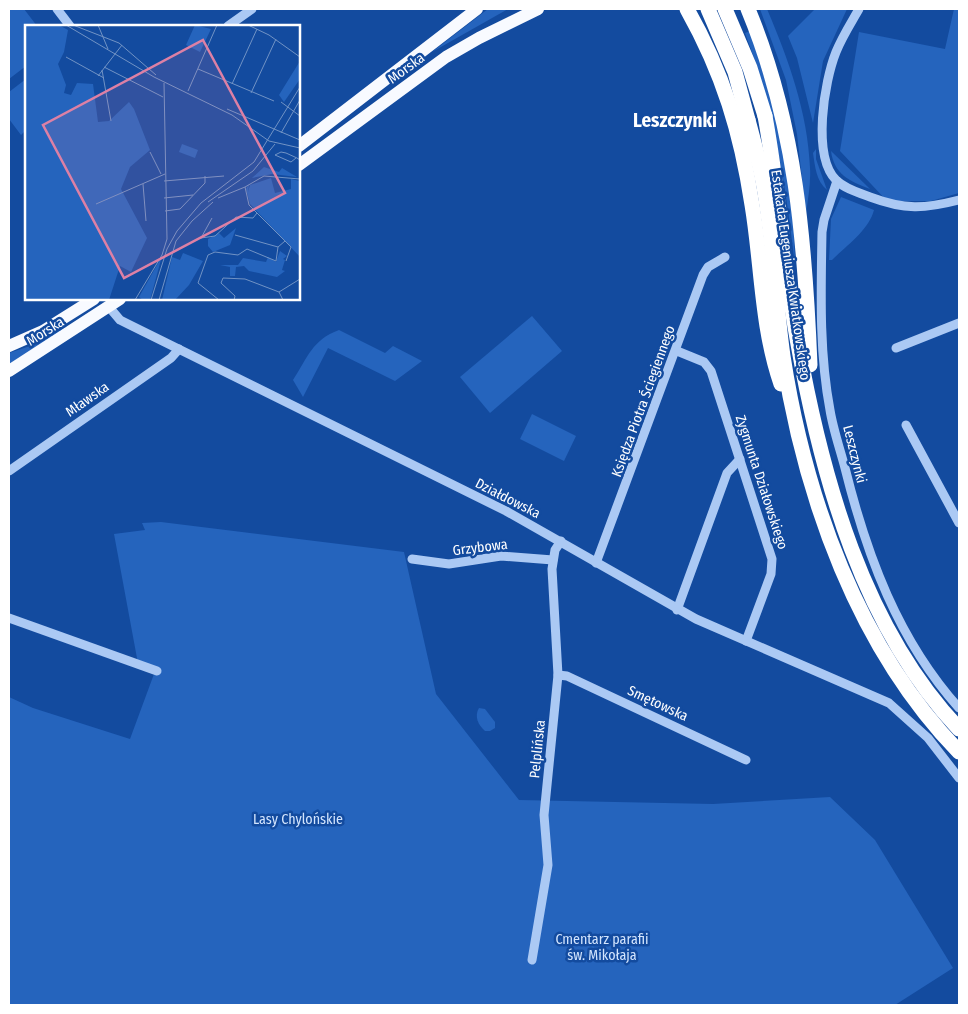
<svg xmlns="http://www.w3.org/2000/svg" width="968" height="1014" viewBox="0 0 968 1014" font-family="'Fira Sans Condensed',sans-serif">
<style>
.green{fill:#2564bd}
.lines{fill:none;stroke-linecap:round;stroke-linejoin:round}
.minor{stroke:#abc9f4;stroke-width:9}
.major{stroke:#f8faff;stroke-width:12}
.highway{stroke:#fff;stroke-width:15}
.highway-bridge{stroke:#fff;stroke-width:15}
.labels{text-anchor:middle;stroke-width:5;stroke-linejoin:round;paint-order:stroke}
.street-label{font-size:14px;fill:#fff;stroke:#134b9f}
.park-label{font-size:14px;fill:#d3e5fe;stroke:#134b9f}
.district-label{font-size:19px;font-weight:bold;fill:#fff;stroke:#134b9f}
.inset-road{fill:none;stroke:#7193c5;stroke-width:1}
.view{fill:#dd80a5;fill-opacity:0.15;stroke:#dd80a5;stroke-width:2.5}
.inset-edge{fill:none;stroke:#fff;stroke-width:2.5}
</style>
<rect width="100%" height="100%" fill="#134b9f"/>
<!-- green -->
<g class="green">
<path d="M9,9H24L37,26H26V66L9,79Z"/>
<path d="M488,9H508L432,52Z"/>
<path d="M760,9H767C788,58 808,113 810,168C811,183 808,198 806,214L797,134L786,80Z"/>
<path d="M815,9H847L823,61L813,123L797,58L788,36Z"/>
<path d="M954,9H959V193L931,201H887L840,151L859,32L945,49Z"/>
<path d="M750,31L783,139L794,232L795,266C786,186 774,109 745,33Z"/>
<path d="M26,79V130L21,135L9,119V92Z"/>
<path d="M816,149V159L827,190C816,181 815,166 813,153Z"/>
<path d="M831,151L869,188L870,189C849,181 834,174 831,151Z"/>
<path d="M841,197L874,210C869,230 846,246 832,260H829L831,219Z"/>
<path d="M532,316L562,351L490,413L460,377Z"/>
<path d="M66,325L67,328L9,364V353L30,346Z"/>
<path d="M339,330L385,353L393,346L422,361L395,381L328,348L303,397L293,380C308,357 312,340 339,330Z"/>
<path d="M532,414L576,436L564,461L520,439Z"/>
<path d="M161,522L404,552L436,694L519,800L713,804L830,797L875,840L953,968L895,1005H9V697L33,708L130,739L154,674L139,669L114,534L145,530L142,523Z"/>
<path d="M479,708L485,709L495,722V728L490,731H485C478,725 474,716 479,708Z"/>
</g>
<g class="lines">
<!-- minor -->
<g class="minor">
<path d="M57,9L70,26"/>
<path d="M859,9C851,23 842,37 836,52C824,82 812,156 836,180C845,189 859,193 870,197C905,210 924,209 959,200"/>
<path d="M228,26L252,9"/>
<path d="M837,181L824,220L822,232C821,291 819,352 830,410C833,429 840,449 845,468C867,556 898,640 959,708"/>
<path d="M109,307L120,320L128,324L506,511L696,619L889,703L928,738L959,778"/>
<path d="M896,348L959,323"/>
<path d="M677,351L704,362L711,371L772,559L771,574L746,641"/>
<path d="M906,425L959,523"/>
<path d="M9,471L171,358L179,349"/>
<path d="M412,559L449,564L501,556L553,560"/>
<path d="M596,563L703,275L708,267L725,257"/>
<path d="M677,610L727,473L740,459"/>
<path d="M9,618L157,671"/>
<path d="M558,675L567,676L746,760"/>
<path d="M532,960L548,865L544,815L558,675L552,569L555,550L561,541"/>
</g>
<!-- major -->
<g class="major">
<path d="M299,146L477,9"/>
<path d="M299,165L446,57L479,38L538,9"/>
<path d="M9,346L43,331L94,299"/>
<path d="M9,371L120,299"/>
</g>
<!-- highway -->
<g class="highway">
<path d="M687,9C723,73 741,132 752,205C762,265 761,326 781,384"/>
<path d="M748,9C796,125 805,241 810,365"/>
<path d="M765,116C779,192 784,269 798,344C822,478 863,628 959,729"/>
<path d="M748,120C754,142 760,164 764,187C774,243 775,300 783,356C805,498 858,648 959,752"/>
</g>
<!-- highway-bridge -->
<g class="highway-bridge">
<path d="M708,9L735,72L748,120"/>
<path d="M725,9L750,68L765,116"/>
</g>
</g>
<g class="labels">
<!-- street labels -->
<g class="street-label">
<text transform="translate(406 68) rotate(-36)" y="5">Morska</text>
<text transform="translate(791 275) rotate(82)" y="5">Estakada Eugeniusza Kwiatkowskiego</text>
<text transform="translate(45 331) rotate(-32)" y="5">Morska</text>
<text transform="translate(87 399) rotate(-35)" y="5">Mławska</text>
<text transform="translate(643 401) rotate(-70)" y="5">Księdza Piotra Ściegiennego</text>
<text transform="translate(855 454) rotate(76)" y="5">Leszczynki</text>
<text transform="translate(762 482) rotate(72)" y="5">Zygmunta Działowskiego</text>
<text transform="translate(508 498) rotate(27)" y="5">Działdowska</text>
<text transform="translate(480 547) rotate(-7)" y="5">Grzybowa</text>
<text transform="translate(658 703) rotate(25)" y="5">Smętowska</text>
<text transform="translate(537 749) rotate(-84)" y="5">Pelplińska</text>
</g>
<!-- park labels -->
<g class="park-label">
<text x="298" y="824">Lasy Chylońskie</text>
<text x="602" y="944">Cmentarz parafii<tspan x="602" dy="16">św. Mikołaja</tspan></text>
</g>
<!-- district labels -->
<g class="district-label">
<text x="675" y="127">Leszczynki</text>
</g>
</g>
<!-- overview -->
<g transform="translate(25 25)">
<rect width="275" height="275" fill="#134b9f"/>
<path d="M0,0H34L43,5L39,27L33,39L41,60L39,68L46,70L52,58L68,59L73,97L84,96L104,77L109,84L125,125L105,142L96,164L122,213L106,247L95,241L84,275H0ZM170,0L186,4L175,27L161,20ZM275,36V54L259,77L254,70ZM157,119L173,125L170,133L154,127ZM239,142L254,147L257,143L272,152L247,149L227,153ZM246,153L250,168L266,164V154L275,156V232L225,179L221,164L224,159L223,167L225,160ZM211,203L205,220L188,227L183,221V214L194,208L199,213ZM255,226L262,231L258,234L260,235L257,245L260,246L252,252L224,246L219,241L211,242L210,251H205V242L195,240H213L218,233L241,237L243,232L251,237ZM158,228L178,236L164,260L150,275H137L147,232L155,235ZM137,231L125,275H118L114,272Z" fill="#2564bd"/>
<path class="inset-road" d="M41,0L129,52L207,90L244,116L275,123M48,0L94,18L131,50M73,0L83,24M129,0H147M223,0L244,10L275,32M41,32L79,53M79,42L138,72M173,44L249,76M77,45L86,96M73,51L97,20M207,59L232,4M163,66L192,0M226,68L251,14M256,77L275,91M202,84L275,115M256,108L275,75M125,127L136,149M271,133L266,137L250,130L256,127L261,128L272,133L275,135M139,156L199,151M118,159L121,196M139,173L168,170M193,173L220,162M183,177L228,146L250,119M71,179L140,149M140,186L155,184L180,158V151M187,193L176,213L190,211L211,192L228,193L232,188M210,210L253,222M261,236L266,222L224,180L220,162L239,151L275,154M254,267L275,254M110,275L137,230L142,214L139,58M126,275L142,224L152,206L176,178L229,137L275,62M134,275L151,216L167,196L188,177M194,275L173,258L183,230L190,227L213,230L222,224L251,236L253,222L260,216M209,275L210,271L196,258L198,253L220,254L254,267L258,275"/>
<path class="view" d="M178,15L260,168L99,253L18,100Z"/>
<rect width="275" height="275" class="inset-edge"/>
</g>
<!-- border -->
<rect width="968" height="1014" fill="none" stroke="#ffffff" stroke-width="20"/>
</svg>
